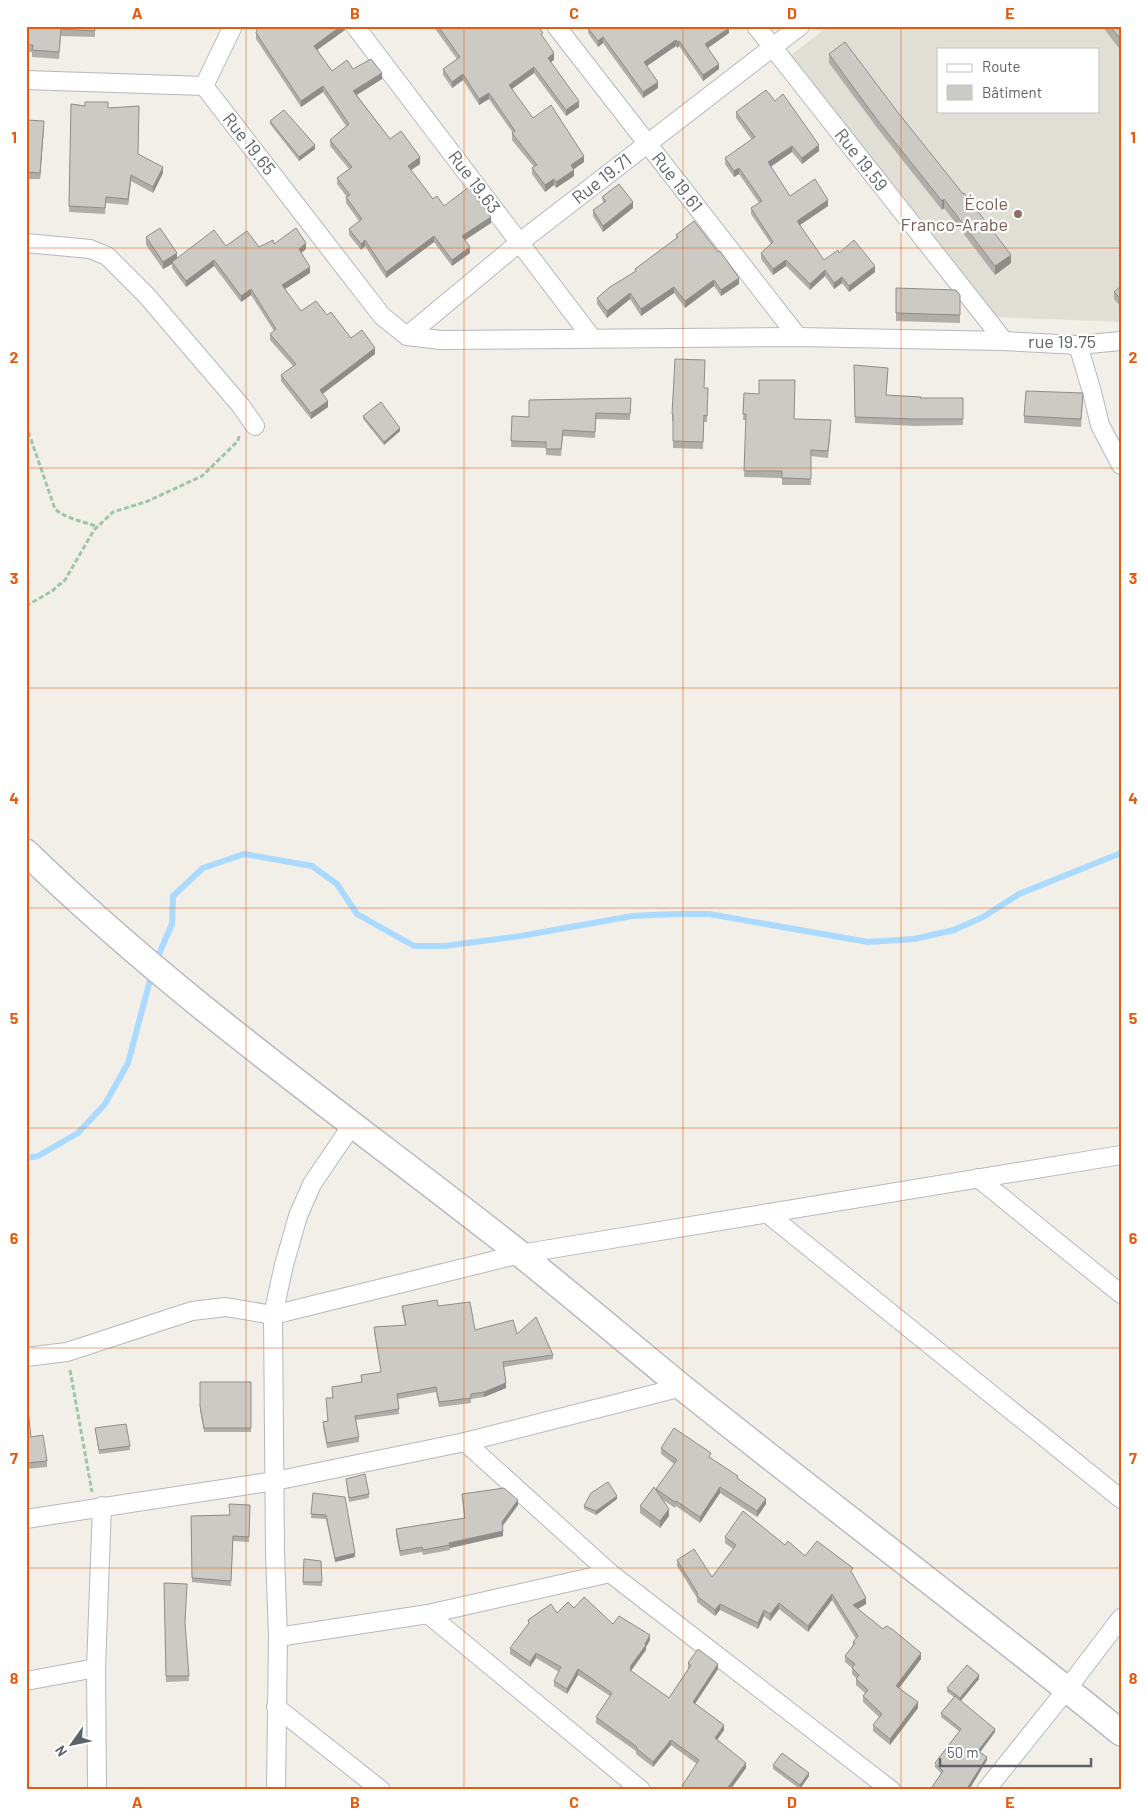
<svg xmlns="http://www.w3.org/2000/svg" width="1147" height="1816" viewBox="0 0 1147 1816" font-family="Barlow,sans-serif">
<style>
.education{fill:#e1ded6;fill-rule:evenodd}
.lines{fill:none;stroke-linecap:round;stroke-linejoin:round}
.stream{stroke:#aadaff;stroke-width:6}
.street-casing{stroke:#b5b8bc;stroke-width:20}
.secondary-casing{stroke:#b6babf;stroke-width:28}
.path{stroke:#9cc7a9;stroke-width:3;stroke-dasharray:5 2.5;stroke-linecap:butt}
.street{stroke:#fff;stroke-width:18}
.secondary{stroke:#fff;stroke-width:25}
.wall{fill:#afaea9}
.shaded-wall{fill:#8f8d8a}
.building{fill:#cccac5;stroke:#8f8d8a}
.grid{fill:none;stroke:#e8590c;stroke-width:1;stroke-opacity:0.55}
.education-dot{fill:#8d6e63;stroke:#fff;stroke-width:2}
.labels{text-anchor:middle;stroke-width:4.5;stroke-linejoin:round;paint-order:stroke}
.street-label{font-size:18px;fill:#5f6368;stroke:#fff}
.education-label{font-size:18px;fill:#785e54;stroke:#fff;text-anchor:end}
.neatline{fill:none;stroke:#e8590c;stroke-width:2}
.grid-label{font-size:16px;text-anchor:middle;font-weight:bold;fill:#e8590c}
</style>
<rect width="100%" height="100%" fill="#f1efe8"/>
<!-- education -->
<path class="education" d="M829,26H1121V322L995,317L791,55ZM938,49H1098V111H938Z"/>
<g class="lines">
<!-- stream -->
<g class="stream">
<path d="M156,961L172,924L173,896L203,868L244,854L312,866L337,884L357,914L414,946H444L521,936L632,916L674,914H709L868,942L914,939L954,930L983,917L1019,894L1121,853"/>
<path d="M26,1158L38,1156L78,1133L105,1104L128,1063L152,973"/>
</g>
<!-- street casing -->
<g class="street-casing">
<g id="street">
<path d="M355,26L592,338"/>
<path d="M556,26L798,337"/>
<path d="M756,26L1004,341"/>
<path d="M26,80L204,86L382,316L407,336"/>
<path d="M204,86L233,26"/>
<path d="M26,243L90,249L107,256L147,296L241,406L255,426"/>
<path d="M407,336L441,340L798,337L1004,341L1078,345L1121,341"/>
<path d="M407,336L520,242L800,26"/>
<path d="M1078,345L1092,392L1100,425L1121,465"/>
<path d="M978,1178L1121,1294"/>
<path d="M768,1214L1121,1499"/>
<path d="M26,1357L67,1352L192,1311L226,1307L273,1315L520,1254L1121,1155"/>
<path d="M465,1442L610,1573L891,1790"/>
<path d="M26,1519L275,1481L465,1442L682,1387"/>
<path d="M428,1614L641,1790"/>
<path d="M278,1637L428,1614L610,1573"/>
<path d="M26,1681L96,1668"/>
<path d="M276,1707L381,1790"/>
<path d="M97,1790L96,1668L102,1506"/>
<path d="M276,1790L278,1637L275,1553L273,1315L284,1265L298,1216L312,1184L352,1125"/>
<path d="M986,1790L1067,1689L1121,1618"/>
</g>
</g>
<!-- secondary casing -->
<g class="secondary-casing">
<path id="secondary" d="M26,852C178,1000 353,1122 519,1253C574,1297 628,1343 683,1388C828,1504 977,1616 1121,1733"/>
</g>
<!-- path -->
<g class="path">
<path d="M26,425L55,509C66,519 83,521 98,527"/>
<path d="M26,606L52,591L65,580L94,530L113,512L148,501L202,476L238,441L239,436"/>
<path d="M70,1370L92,1492"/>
</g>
<!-- street -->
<use href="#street" class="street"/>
<!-- secondary -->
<use href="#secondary" class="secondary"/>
</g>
<!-- wall -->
<g class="wall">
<path d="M26,26H95V37L61,36L59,59L32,57V52H26Z"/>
<path d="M345,26V30L317,50L332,71L353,69L382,79L357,95L390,139L420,164L411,170L433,199L444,206L491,223L465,240L470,253L452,266L434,242L386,278L365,246L361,250L349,235V229L359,221L346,203V197H347L337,184V178L349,169L330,146V140L346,126L323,92L301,107L256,39V33Z"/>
<path d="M433,26H538L554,60L550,62L579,107L566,116L534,73L512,89L533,118L584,162L574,169V176L556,188L554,185L545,192L532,174V168L534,167L512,140V133H513L489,99L479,105L463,80L452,88L443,75V69L457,59Z"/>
<path d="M1102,26H1121V51Z"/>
<path d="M588,28L729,33L708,48L719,69L703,81L679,46L677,48L676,46L647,66L658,88L643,98L603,43L598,47L588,33Z"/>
<path d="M829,54L896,110L1011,263L995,275L944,208L942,210L878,129L829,63Z"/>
<path d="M775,101L819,151L802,164L792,152L771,167L790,196L828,206L800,225L824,260L839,253L875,272L849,292L842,283L834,289L825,276L810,290L786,266L773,275L761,259V253L771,244L751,214V208L759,203L739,174L734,177L725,164V158L752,140L736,118V112Z"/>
<path d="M71,104L108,108L138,154L163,173L153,193L131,181L128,205L106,203L105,214L69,212Z"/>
<path d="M26,120L44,127L40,179H26Z"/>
<path d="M270,121L315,149L299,161L270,124Z"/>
<path d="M602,197L633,208L603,232L593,216V210L603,203Z"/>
<path d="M676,235L739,284L721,296L714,286L685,308L674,293L641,316L630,299L607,318L597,304V298L635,272V269L676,239Z"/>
<path d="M146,237L177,258L226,246L259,247L274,244L306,249L301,253L310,273L285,289L301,311L327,315L351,338L375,354L322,394L328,407L311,419L281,381V375L293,366L270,340V334L274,331L251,295L241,302L214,266L186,287L172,268V264L163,269L146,245Z"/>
<path d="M1121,286V307L1114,299V292Z"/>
<path d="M896,288L960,295V323L896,321Z"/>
<path d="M854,365L888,374L886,395L920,398H963V425L915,426L855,423Z"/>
<path d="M704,388H708L707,422H704L703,449L673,448V421H672V414Z"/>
<path d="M744,393L794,419L831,426L828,458L811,456V485H782V478L744,477L746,420H743Z"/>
<path d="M631,398L630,420L596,419L595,438L563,436L561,456L546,455V448L511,447L512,416L529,417Z"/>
<path d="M1083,400L1081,427L1024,423V416Z"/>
<path d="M363,416L400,431L384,445L363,419Z"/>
<path d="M402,1306H438L475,1330L517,1334L553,1355V1359L504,1367L506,1388L484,1397L471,1399V1403L439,1407L436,1392L398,1399L399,1414L356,1420L359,1437V1442L327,1448L323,1427V1422L328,1421L326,1398H332V1387L361,1382V1375L381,1372L374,1332V1327L405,1325L402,1311Z"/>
<path d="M200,1382H251V1432H204L200,1410Z"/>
<path d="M26,1391L31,1437L47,1461V1467L26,1469Z"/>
<path d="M95,1428L130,1446V1450L99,1454Z"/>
<path d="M661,1448L711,1458L738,1479L766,1504L757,1517L720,1493L700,1523L676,1506L675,1508L663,1500L669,1516L660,1528L640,1513V1506L656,1489L674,1464L661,1454Z"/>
<path d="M346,1479L369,1494V1498L349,1502Z"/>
<path d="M313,1493L355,1557L335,1562L326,1519L311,1518Z"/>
<path d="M462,1494L518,1505L503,1526V1536L450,1548V1550L423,1555L422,1552L400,1556L396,1534V1529L464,1518Z"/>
<path d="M617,1499L596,1515L584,1509V1506Z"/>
<path d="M250,1505L249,1542L233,1541L231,1586L192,1582L191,1516L229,1515Z"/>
<path d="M725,1537L785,1545L805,1556L853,1574L866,1604L858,1609L921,1659L899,1688L918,1708L890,1745L873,1731V1725L879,1717L863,1702V1696L865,1693L856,1685V1678L852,1674V1668L845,1662V1656L853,1645V1642L856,1639L832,1600L808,1632L779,1609L770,1621L764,1616L758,1629L720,1610L715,1616L697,1602V1598L677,1566V1560L712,1577L733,1549L725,1543Z"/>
<path d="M304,1559L321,1561L322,1586L303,1585Z"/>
<path d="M164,1583L185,1625L189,1681L166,1682Z"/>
<path d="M574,1608L650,1640L646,1647V1650L631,1671L669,1698L688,1669V1663L718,1669L695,1703L724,1730L717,1740L746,1768L730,1790H682V1786L697,1764L671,1745L653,1767L636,1754V1751L596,1723V1717L610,1696L578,1675L567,1694L554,1686V1681L559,1672L536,1658L530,1667L510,1654V1648L557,1613Z"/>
<path d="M979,1679L960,1701L995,1732L980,1752L987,1760L969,1790H932V1787L941,1773L935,1767V1763L960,1732L941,1717V1713L954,1697L947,1692V1688Z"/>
<path d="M773,1765L809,1776L800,1789L773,1769Z"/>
</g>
<!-- shaded-wall -->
<g class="shaded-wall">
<path d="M341,26H345V30L314,52V46Z"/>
<path d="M729,28V33L705,50V44Z"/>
<path d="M603,37V43L598,47V41Z"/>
<path d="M676,40V46L644,68V62Z"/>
<path d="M679,41V46L677,48V42Z"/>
<path d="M554,53V60L548,64V58Z"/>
<path d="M719,64V69L703,81V75Z"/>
<path d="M534,67V73L509,91V85Z"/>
<path d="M382,73V79L353,97V91Z"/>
<path d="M463,74V80L452,88V82Z"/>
<path d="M658,82V88L643,98V92Z"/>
<path d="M323,86V92L301,107V101Z"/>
<path d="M489,93V99L479,105V99Z"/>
<path d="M579,101V107L566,116V110Z"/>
<path d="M44,121V127L40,179V173Z"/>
<path d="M315,145V149L299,161V157Z"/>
<path d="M819,145V151L802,164V158Z"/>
<path d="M792,146V152L768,168V162Z"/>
<path d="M584,156V162L571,171V165Z"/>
<path d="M420,157V164L408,172V166Z"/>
<path d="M163,167V173L153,193V187Z"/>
<path d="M739,168V174L734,177V171Z"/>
<path d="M574,170V176L556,188V182Z"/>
<path d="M131,175V181L128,205V199Z"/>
<path d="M554,179V185L545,192V185Z"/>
<path d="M944,199V208L942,210V201Z"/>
<path d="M828,200V206L797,227V221Z"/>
<path d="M633,202V208L603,232V226Z"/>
<path d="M491,217V223L462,242V236Z"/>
<path d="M434,236V242L386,278V272Z"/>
<path d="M365,240V246L361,250V244Z"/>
<path d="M306,243V249L299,255V249Z"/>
<path d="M470,247V253L452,266V260Z"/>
<path d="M177,253V260L172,262V264L163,269V262Z"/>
<path d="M1011,255V263L995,275V266Z"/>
<path d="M214,260V266L186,287V281Z"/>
<path d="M786,260V266L773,275V269Z"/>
<path d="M875,266V272L849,292V286Z"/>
<path d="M310,267V273L282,291V285Z"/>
<path d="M825,270V276L810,290V284Z"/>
<path d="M842,277V283L834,289V283Z"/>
<path d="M739,278V284L721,296V290Z"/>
<path d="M714,280V286L685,308V301Z"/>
<path d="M674,287V293L641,316V309Z"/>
<path d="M251,289V295L241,302V296Z"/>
<path d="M630,293V299L607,318V311Z"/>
<path d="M375,348V354L320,396V390Z"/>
<path d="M328,401V407L311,419V413Z"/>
<path d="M400,428V431L384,445V442Z"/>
<path d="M506,1383V1388L484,1397V1392Z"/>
<path d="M720,1487V1493L700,1523V1517Z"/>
<path d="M617,1496V1499L596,1515V1511Z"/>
<path d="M766,1499V1504L757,1517V1511Z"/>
<path d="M518,1500V1505L502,1526V1522Z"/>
<path d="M669,1509V1516L660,1528V1521Z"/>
<path d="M503,1531V1536L450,1548L449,1543Z"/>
<path d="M355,1553V1557L335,1562V1558Z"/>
<path d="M832,1594V1600L808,1632V1626Z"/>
<path d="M866,1598V1604L853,1611V1605Z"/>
<path d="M779,1603V1609L770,1621V1614Z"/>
<path d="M720,1604V1610L715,1616V1610Z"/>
<path d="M764,1610V1616L758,1629V1623Z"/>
<path d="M650,1635V1640L646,1647V1650L630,1672V1667Z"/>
<path d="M536,1653V1658L530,1667V1662Z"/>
<path d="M921,1653V1659L896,1692V1686Z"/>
<path d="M718,1664V1669L693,1707V1702Z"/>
<path d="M578,1669V1675L567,1694V1689Z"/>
<path d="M979,1675V1679L960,1702V1698Z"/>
<path d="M918,1702V1708L890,1745V1739Z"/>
<path d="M724,1725V1730L715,1743V1738Z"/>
<path d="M995,1729V1732L978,1755V1751Z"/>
<path d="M671,1740V1745L653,1767V1762Z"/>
<path d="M987,1757V1760L969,1790H966Z"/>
<path d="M746,1763V1768L730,1790H726Z"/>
<path d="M809,1773V1776L800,1789V1785Z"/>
</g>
<!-- building -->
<g class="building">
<path d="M26,26H95V31L61,29L59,52L32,50L33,45H26Z"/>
<path d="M258,26H341L314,46L332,71L347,60L353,69L371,59L382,73L353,91L390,139L401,131L420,157L408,166L433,199L437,196L444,206L469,187L491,217L462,236L470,247L452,260L434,236L386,272L365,240L361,244L349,229L362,219L346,197L350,195L337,178L352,167L330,140L349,124L323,86L301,101L256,33Z"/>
<path d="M438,26H538L543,33L541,34L554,53L548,58L579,101L566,110L534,67L509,85L533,118L551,105L584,156L571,165L574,170L556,182L554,179L545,185L532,168L537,165L512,133L515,131L489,93L479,99L463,74L452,82L443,69L460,57Z"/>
<path d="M589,26H728L729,28L705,44L719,64L703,75L679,41L677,42L676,40L644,62L658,82L643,92L603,37L598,41L588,28Z"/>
<path d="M1110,26H1121V40Z"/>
<path d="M845,42L896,110L963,194L964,193L1011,255L995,266L944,199L942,201L878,121L829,54Z"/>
<path d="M766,90L775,101L783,94L819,145L802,158L792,146L768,162L790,196L815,179L828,200L797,221L824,260L838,250L839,253L854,240L875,266L849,286L842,277L834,283L825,270L810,284L786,260L773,269L761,253L773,242L751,208L762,201L739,168L734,171L725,158L755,137L736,112Z"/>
<path d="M85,102H108V108L139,106L138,154L163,167L153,187L131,175L128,199L106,197L105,208L69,206L71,104L85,106Z"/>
<path d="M284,110L315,145L299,157L270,121Z"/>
<path d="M26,120L44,121L40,173L26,172Z"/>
<path d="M619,184L633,202L603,226L593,210L606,201L602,197Z"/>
<path d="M694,221L718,252L720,251L739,278L721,290L714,280L685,301L674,287L641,309L630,293L607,311L597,298L610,287L636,271L635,269L678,237L676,235Z"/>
<path d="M160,228L177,253L163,262L146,237Z"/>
<path d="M296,228L306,243L299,249L310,267L282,285L301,311L316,301L327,315L331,312L351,338L362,330L375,348L320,390L328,401L311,413L281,375L296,364L270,334L276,329L251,289L241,296L214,260L186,281L172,262L214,230L226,246L247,231L259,247L273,240L274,244Z"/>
<path d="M1121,286V299L1114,292Z"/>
<path d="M896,288L956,290L960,295V315L896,313Z"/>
<path d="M675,359L705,360L704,388H708L707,416L704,415L703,442L673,441V414H672Z"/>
<path d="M854,365L888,368L886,395L921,397L920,398H963V419H915L855,417Z"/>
<path d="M759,380H795L794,419L831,420L828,451L811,450V479L782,478V471H744L746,414H743L744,393L759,394Z"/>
<path d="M1026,391L1083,393L1081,419L1024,416Z"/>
<path d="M631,398L630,414L596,413L595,432L563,430L561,449H546V442L511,441L512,416L529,417V400Z"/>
<path d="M381,402L400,428L384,442L363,416Z"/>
<path d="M437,1300L438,1306L470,1302L475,1330L513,1320L517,1334L536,1317L553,1355L503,1362L506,1383L484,1392L471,1394V1398L439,1402L436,1387L397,1394L399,1409L355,1416L359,1437L327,1443L323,1422L328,1421L326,1398H333L332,1387L362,1382L361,1375L381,1372L374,1327L406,1325L402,1306Z"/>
<path d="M200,1382H251V1428H204L200,1406Z"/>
<path d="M26,1391L31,1437L43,1435L47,1461L26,1463Z"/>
<path d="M126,1424L130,1446L99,1450L95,1428Z"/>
<path d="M674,1428L711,1453L709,1457L738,1476L737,1478L766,1499L757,1511L720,1487L700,1517L676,1501L675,1502L656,1489L677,1460L661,1448Z"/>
<path d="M365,1474L369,1494L349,1498L346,1479Z"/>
<path d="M608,1482L617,1496L596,1511L584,1506L591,1493Z"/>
<path d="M654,1487L669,1509L660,1521L640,1506Z"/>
<path d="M504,1488L518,1500L502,1522L503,1531L449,1543L450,1545L423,1550L422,1547L400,1551L396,1529L465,1518L462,1494Z"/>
<path d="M313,1493L345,1497L355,1553L335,1558L326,1515L311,1514Z"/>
<path d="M229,1504L250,1505L249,1537L233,1536L231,1581L192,1578L191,1516L230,1515Z"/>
<path d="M743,1511L785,1545L788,1541L805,1556L817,1541L853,1568L851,1571L866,1598L853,1605L883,1629L886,1626L892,1629L921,1653L896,1686L918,1702L890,1739L873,1725L882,1714L863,1696L868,1690L856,1679L859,1675L852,1668L855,1664L845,1656L855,1643L853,1642L858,1636L832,1594L808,1626L779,1603L770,1614L764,1610L758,1623L720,1604L715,1610L697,1596L698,1594L677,1560L694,1549L712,1577L736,1545L725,1537Z"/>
<path d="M304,1559L321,1561L322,1582H303Z"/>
<path d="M164,1583L187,1584L185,1623L189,1676H166Z"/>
<path d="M584,1597L613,1624L619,1616L650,1635L645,1644L646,1645L630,1667L631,1668L630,1670L669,1698L691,1665L688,1663L698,1649L718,1664L693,1702L724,1725L715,1738L746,1763L726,1790H687L682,1786L699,1760L671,1740L653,1762L636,1748L637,1747L596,1717L612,1693L578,1669L567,1689L554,1681L561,1667L536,1653L530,1662L510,1648L529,1623L528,1620L551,1604L557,1613L568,1602L574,1608Z"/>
<path d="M967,1665L979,1675L960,1698L947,1688Z"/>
<path d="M955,1696L995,1729L978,1751L987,1757L966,1790H959L955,1787L953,1790H937L932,1787L943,1771L935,1763L961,1729L941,1713Z"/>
<path d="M782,1753L809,1773L800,1785L773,1765Z"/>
</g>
<!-- grid -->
<path class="grid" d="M246,26V1790M464,26V1790M683,26V1790M901,26V1790M26,248H1121M26,468H1121M26,688H1121M26,908H1121M26,1128H1121M26,1348H1121M26,1568H1121"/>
<!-- markers -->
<circle class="education-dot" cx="1018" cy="214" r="5"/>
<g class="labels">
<!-- street labels -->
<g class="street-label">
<text transform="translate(249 144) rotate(52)" y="6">Rue 19.65</text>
<text transform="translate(861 160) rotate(52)" y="6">Rue 19.59</text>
<text transform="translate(602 179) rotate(-38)" y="6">Rue 19.71</text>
<text transform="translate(474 182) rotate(53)" y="6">Rue 19.63</text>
<text transform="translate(677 182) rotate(52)" y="6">Rue 19.61</text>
<text x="1062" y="348">rue 19.75</text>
</g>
<!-- education labels -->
<g class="education-label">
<text x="1008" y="210">École<tspan x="1008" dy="21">Franco-Arabe</tspan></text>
</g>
</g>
<!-- border -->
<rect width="1147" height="1816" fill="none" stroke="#ffffff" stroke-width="55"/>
<!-- legend -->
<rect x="937" y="48" width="162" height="65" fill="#ffffff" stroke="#bfc1c3"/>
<rect x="947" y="64" width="25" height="8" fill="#ffffff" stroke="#bfc1c3"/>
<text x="982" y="72" font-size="15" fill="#5f6368">Route</text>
<rect x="947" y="85" width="25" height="15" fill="#cccac5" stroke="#bfc1c3"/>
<text x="982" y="98" font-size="15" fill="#5f6368">Bâtiment</text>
<!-- north arrow -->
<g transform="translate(72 1744) rotate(237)" stroke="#ffffff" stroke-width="4" paint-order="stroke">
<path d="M0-4L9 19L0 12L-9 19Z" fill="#5f6368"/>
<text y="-8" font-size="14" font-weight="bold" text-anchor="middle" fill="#5f6368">N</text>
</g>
<!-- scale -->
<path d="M940 1758v8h151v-8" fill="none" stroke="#5f6368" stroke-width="2.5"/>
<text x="947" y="1758" font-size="15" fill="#5f6368" stroke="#ffffff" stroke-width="4" paint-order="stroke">50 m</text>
<rect x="28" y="28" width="1092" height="1760" class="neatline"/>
<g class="grid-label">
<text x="137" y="19">A</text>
<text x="355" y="19">B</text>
<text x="574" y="19">C</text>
<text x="792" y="19">D</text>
<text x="1010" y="19">E</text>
<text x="14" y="143">1</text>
<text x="1133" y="143">1</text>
<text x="14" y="363">2</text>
<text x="1133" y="363">2</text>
<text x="14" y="584">3</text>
<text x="1133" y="584">3</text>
<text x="14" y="804">4</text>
<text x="1133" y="804">4</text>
<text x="14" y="1024">5</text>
<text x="1133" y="1024">5</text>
<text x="14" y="1244">6</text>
<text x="1133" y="1244">6</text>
<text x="14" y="1464">7</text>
<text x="1133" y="1464">7</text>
<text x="14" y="1684">8</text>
<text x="1133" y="1684">8</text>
<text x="137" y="1808">A</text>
<text x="355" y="1808">B</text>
<text x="574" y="1808">C</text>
<text x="792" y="1808">D</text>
<text x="1010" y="1808">E</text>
</g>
</svg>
